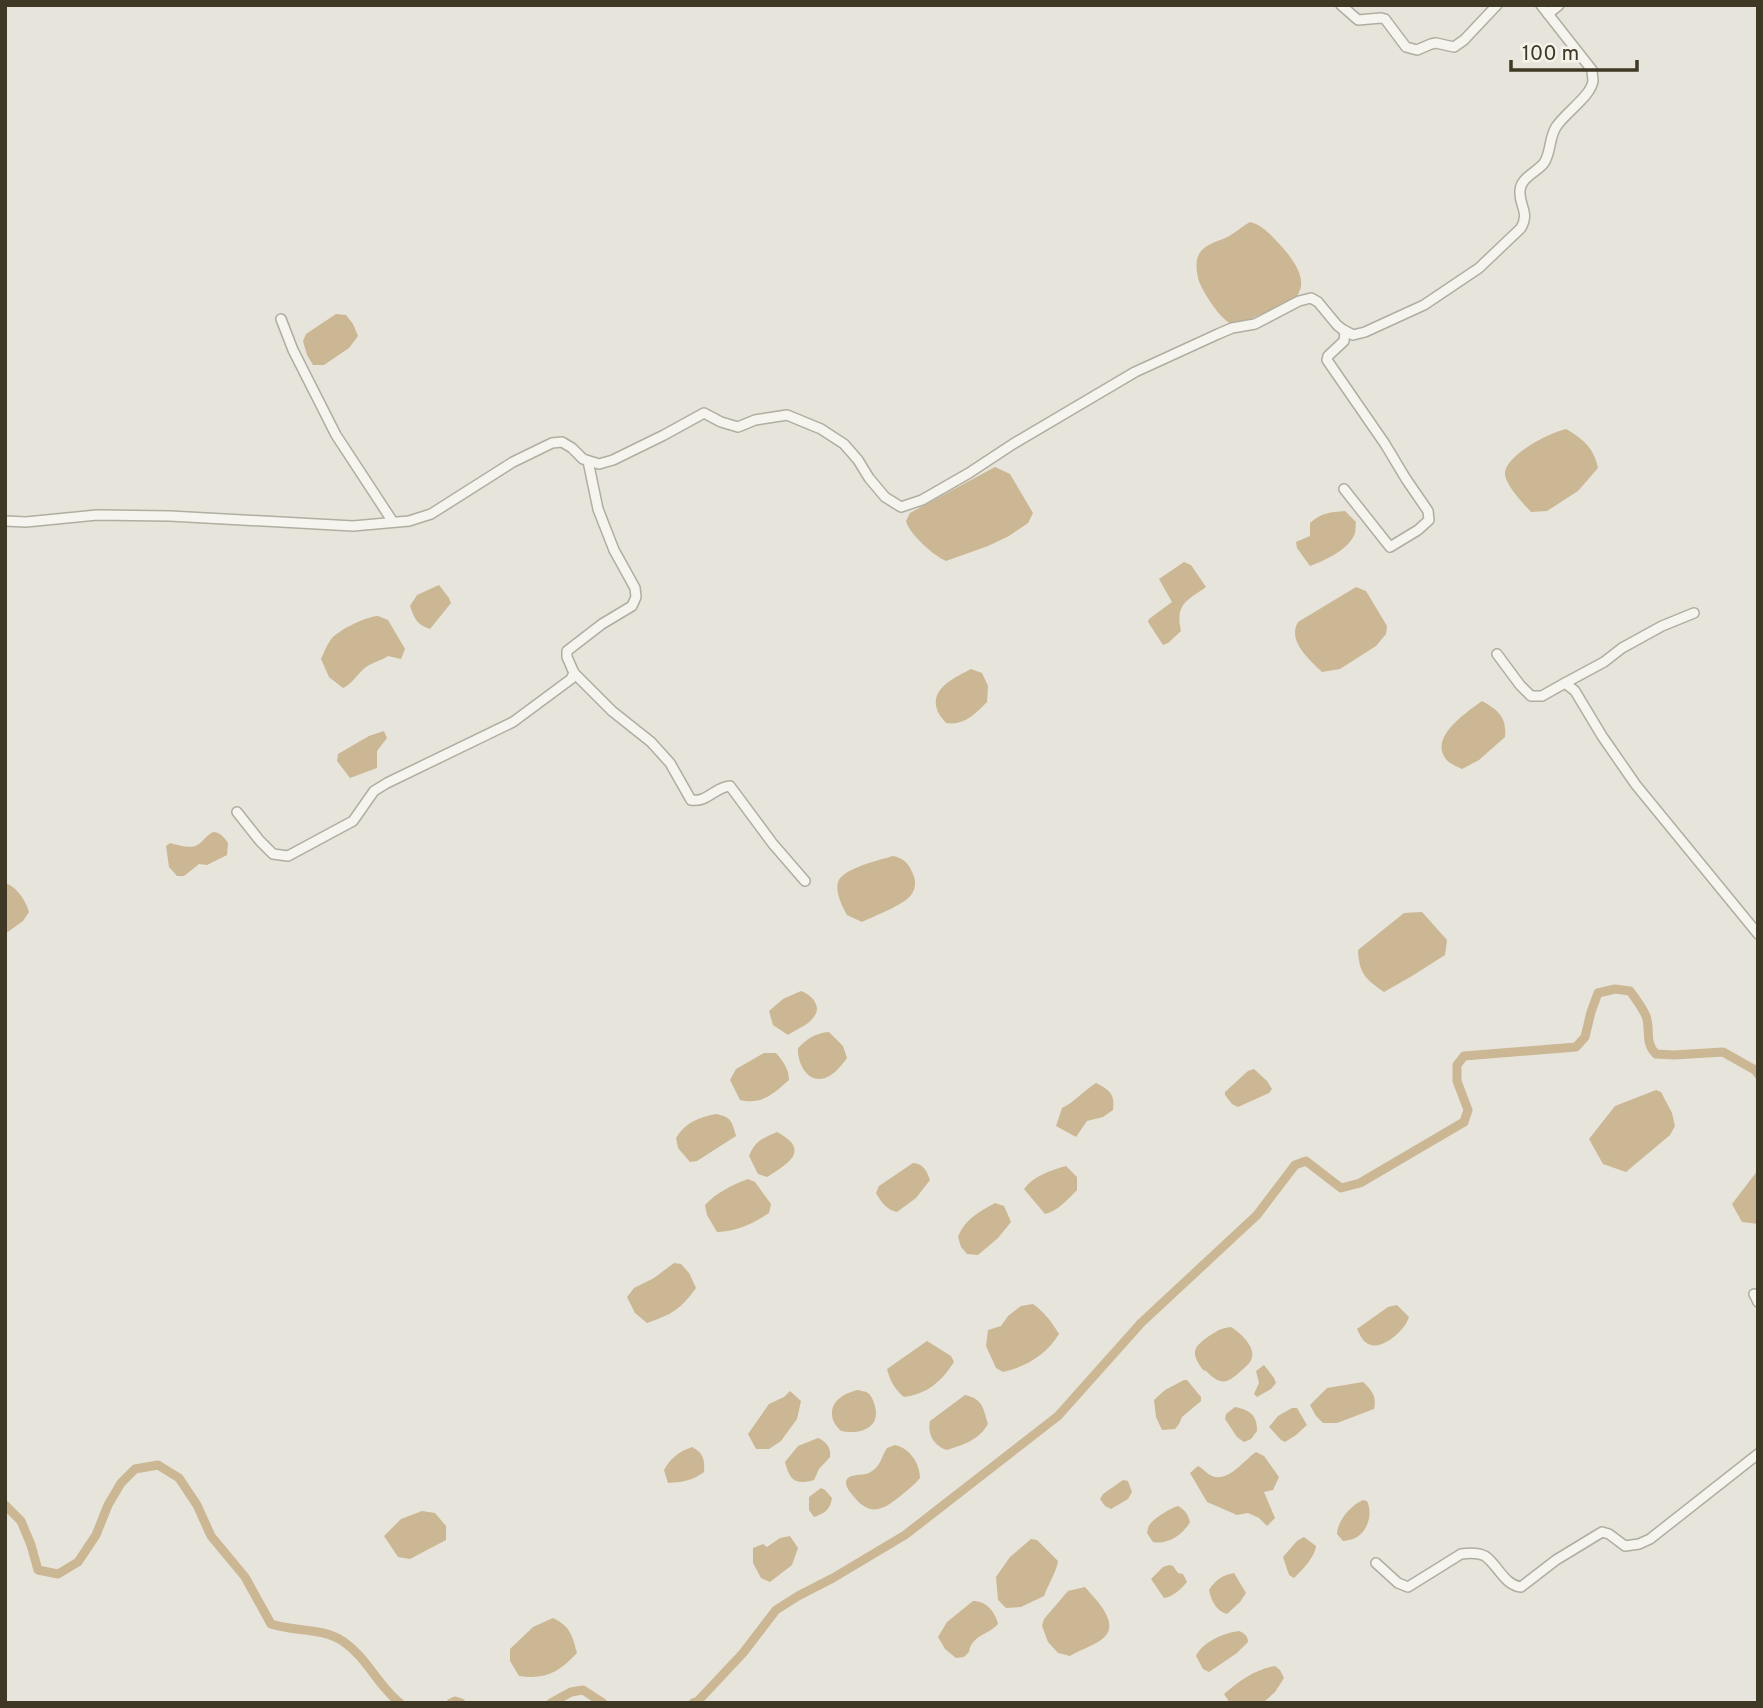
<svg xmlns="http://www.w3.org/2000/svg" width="1763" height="1708" viewBox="0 0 1763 1708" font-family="Overpass,sans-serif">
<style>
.water{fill:#cbb793}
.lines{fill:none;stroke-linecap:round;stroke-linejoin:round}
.canal{stroke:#cbb793;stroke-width:9}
.minor-casing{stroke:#b1ada0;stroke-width:12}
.minor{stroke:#f5f4ee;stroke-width:9}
</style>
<rect width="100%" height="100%" fill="#e7e4db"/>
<!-- water -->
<g class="water">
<path d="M1250,222C1263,225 1274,238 1283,248C1291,257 1303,273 1301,286C1301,288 1298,295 1297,296C1290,302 1241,325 1233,324C1222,323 1200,288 1198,278C1193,254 1200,247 1223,239C1232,236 1241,227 1250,222Z"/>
<path d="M336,314L346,315L353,324L358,336L349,348L324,365H313L307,355L303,341L306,334Z"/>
<path d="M1566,429C1583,439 1594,448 1598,468L1578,491L1547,511L1531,512C1523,503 1507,487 1505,475C1503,456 1551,432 1566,429Z"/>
<path d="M995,467L1010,474L1033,513L1028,523L1009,536L988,546L946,561C934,556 909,534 906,521L910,513Z"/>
<path d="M1345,511L1356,522C1355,526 1356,530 1355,533C1350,549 1324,561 1310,566L1297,548L1296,542L1310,536V523C1321,513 1330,512 1345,511Z"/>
<path d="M1184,562L1191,565L1206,587C1187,601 1175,603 1181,631L1168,643L1163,645L1148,622L1149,619L1172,602L1159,579Z"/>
<path d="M439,585L449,598L451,603L430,629C417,625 414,618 410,606L417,595Z"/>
<path d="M1356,587L1366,591L1387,626L1386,634L1376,646L1340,669L1322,672C1309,659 1287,641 1298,622Z"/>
<path d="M378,616L388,620L405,649L401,659L388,656C381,661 373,662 366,667C357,674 352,684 343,688L329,677L321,659C324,653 327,644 332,638C341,629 365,617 378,616Z"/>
<path d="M971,669L982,673L988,686L987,702C975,714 964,726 946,723C943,719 938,714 937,709C930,688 956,677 971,669Z"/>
<path d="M1482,701C1498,710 1507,717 1505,737L1479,760L1462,769C1456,766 1447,763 1444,756C1432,735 1467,712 1482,701Z"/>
<path d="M384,731L387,738L377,751V768L350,778L337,761L338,754L369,736Z"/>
<path d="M213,832C220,832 224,837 228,843L227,855L207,865L199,864L184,876H177L169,867L166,846L170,843C179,845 191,850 199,844C204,840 207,835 213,832Z"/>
<path d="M893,856C904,858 909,864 913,874C916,880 916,889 911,895C904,905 874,916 862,922L847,915C842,906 835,892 838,882C843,868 880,860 893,856Z"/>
<path d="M5,883C16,886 26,901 29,912L23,921L5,934Z"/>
<path d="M1422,912L1447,940L1445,955L1412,976L1384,992C1365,979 1359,973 1358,950L1404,913Z"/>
<path d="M801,991C812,995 823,1007 813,1018C808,1025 795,1030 788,1035L773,1025L769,1011L783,999Z"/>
<path d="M829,1032L843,1046L847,1058C842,1065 834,1075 825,1078C807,1084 797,1062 798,1048C807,1039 815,1033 829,1032Z"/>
<path d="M764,1053H776C783,1061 789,1069 789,1080C773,1094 762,1105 740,1100L730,1080L736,1069Z"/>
<path d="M1254,1069L1267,1081L1272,1089L1269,1093L1238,1107L1232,1104L1225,1095V1092L1248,1071Z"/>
<path d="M1096,1083C1110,1090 1115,1094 1113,1110L1103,1117L1087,1121L1076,1137L1056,1126L1062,1108C1075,1102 1083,1091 1096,1083Z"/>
<path d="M1656,1090L1661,1092L1672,1113L1675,1126L1670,1135L1626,1172L1603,1164L1589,1139L1615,1106Z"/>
<path d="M716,1114C731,1117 732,1121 736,1136L697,1161L690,1162L678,1148L676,1138C685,1123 699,1117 716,1114Z"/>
<path d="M777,1132C811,1150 789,1163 767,1177L758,1174L749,1156C756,1140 762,1139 777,1132Z"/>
<path d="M913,1163C924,1164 926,1170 930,1180L916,1198L897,1212C887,1210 881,1202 876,1193L879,1186Z"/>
<path d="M1066,1166L1077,1177V1190C1068,1199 1058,1211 1045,1214L1024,1189C1033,1176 1052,1170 1066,1166Z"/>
<path d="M1758,1170V1224L1742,1222L1732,1204Z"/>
<path d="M748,1179L755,1182L771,1204L769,1213C752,1224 738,1231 717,1232L707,1215L705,1205C717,1192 732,1185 748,1179Z"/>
<path d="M995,1203L1004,1206L1011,1222L998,1238L978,1255L967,1254L961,1247L958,1237C965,1219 979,1212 995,1203Z"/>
<path d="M674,1263L681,1264L689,1273L696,1288C681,1309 671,1315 647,1323L635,1313L627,1297L634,1288L654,1278Z"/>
<path d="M1033,1304C1044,1312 1052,1322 1059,1334C1047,1354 1026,1367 1003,1372L996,1368L986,1346L988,1330L1001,1326L1008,1316L1021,1306Z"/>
<path d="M1397,1305L1409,1317C1406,1329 1384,1349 1371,1345C1363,1343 1360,1335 1357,1329L1388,1307Z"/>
<path d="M1231,1327C1241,1333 1259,1350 1250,1362C1248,1365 1245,1367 1242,1370C1227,1384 1221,1386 1206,1371L1203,1370C1191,1353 1192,1348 1209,1336C1217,1331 1221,1328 1231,1327Z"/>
<path d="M927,1341L951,1356L954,1362C941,1382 927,1394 904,1397C894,1389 890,1380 887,1369Z"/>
<path d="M1264,1365L1274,1378L1276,1383L1271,1389L1257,1397L1254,1394L1259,1383L1256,1371Z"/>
<path d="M1184,1380H1187L1201,1397V1401L1182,1417L1179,1424L1175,1429L1162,1430L1156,1417L1154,1400L1165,1390Z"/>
<path d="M1363,1382C1372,1390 1377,1397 1374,1409L1337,1423H1323L1316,1416L1310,1405L1327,1388Z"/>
<path d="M857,1390C861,1391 865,1391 868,1393C871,1395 873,1400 874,1403C883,1428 860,1435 841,1431C838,1428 835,1425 833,1420C828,1402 843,1394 857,1390Z"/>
<path d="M790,1391L801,1401L797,1419L781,1441L769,1449H756L748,1434L769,1404L784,1397Z"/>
<path d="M965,1395C983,1399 983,1408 988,1424C979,1440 963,1445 947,1450C934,1446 927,1434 930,1421Z"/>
<path d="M1235,1407C1250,1410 1257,1415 1257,1431L1251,1439L1244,1442L1237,1437L1225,1419L1226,1414Z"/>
<path d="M1292,1408H1297L1307,1425L1296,1435L1285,1442L1281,1440L1269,1427L1278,1416Z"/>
<path d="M818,1438C827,1442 831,1448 830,1457L819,1469L814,1480C795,1486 789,1479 785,1462L798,1446Z"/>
<path d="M895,1445C910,1448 920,1464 920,1478C915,1484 910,1488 904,1493C886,1508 872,1519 854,1497C851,1493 846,1488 846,1483C846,1473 862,1476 869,1473C881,1467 881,1457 887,1448Z"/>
<path d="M692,1447C703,1453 705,1459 704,1472C692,1481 682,1482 668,1483L664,1470C671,1458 678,1452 692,1447Z"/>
<path d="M1256,1452L1264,1456L1279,1477L1273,1490L1264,1492L1275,1518L1267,1526L1259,1518L1248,1513L1237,1515L1207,1502L1190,1473L1198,1466C1204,1469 1207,1474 1212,1476C1228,1483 1244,1460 1256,1452Z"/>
<path d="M1123,1480L1128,1481L1132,1492L1128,1499L1111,1509L1105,1506L1100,1499L1103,1494Z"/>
<path d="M821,1488L825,1490L832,1498C830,1510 825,1513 814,1517L809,1510V1497Z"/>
<path d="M1363,1500L1367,1501C1373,1513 1368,1532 1355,1538C1354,1539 1345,1541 1343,1541L1337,1534C1338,1520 1350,1506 1363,1500Z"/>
<path d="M1178,1506C1185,1510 1188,1514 1190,1522C1183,1535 1167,1545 1153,1542L1147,1533C1148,1529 1148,1525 1152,1522C1156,1517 1171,1508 1178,1506Z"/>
<path d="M422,1511L435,1513L446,1526V1540L410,1559L398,1557L384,1536L401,1519Z"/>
<path d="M790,1536L798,1548L792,1565L770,1582L761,1578L753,1563V1548L763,1544L767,1547L780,1538Z"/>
<path d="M1304,1537L1316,1546C1315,1557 1302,1570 1294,1578L1289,1575L1283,1557L1297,1541Z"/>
<path d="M1031,1539L1037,1540L1058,1561C1057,1570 1048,1585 1044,1596L1021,1607L1006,1608L998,1600L996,1577L1010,1557Z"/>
<path d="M1169,1565L1173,1566L1178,1573L1183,1574L1187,1582C1182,1588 1173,1597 1164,1598L1151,1579L1163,1567Z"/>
<path d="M1234,1573L1246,1593L1240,1602L1227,1614C1216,1611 1211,1600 1209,1590C1215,1580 1223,1575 1234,1573Z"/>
<path d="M1085,1587C1096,1600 1123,1625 1101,1640C1091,1647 1079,1650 1070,1656L1058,1653L1048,1642L1042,1626L1044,1619L1068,1591Z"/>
<path d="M973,1601C986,1601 995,1611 998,1624C988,1635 972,1635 969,1652L964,1657L956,1658L945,1649L938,1637L947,1622Z"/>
<path d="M553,1618C571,1627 572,1635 577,1653C559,1672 546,1680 519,1676L510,1661V1649L533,1627Z"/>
<path d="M1239,1631C1244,1633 1248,1636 1248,1642L1237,1653L1209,1672L1203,1669L1196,1656C1202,1642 1224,1633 1239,1631Z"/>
<path d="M1275,1666L1280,1670L1284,1678L1275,1692L1263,1703H1230L1224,1694C1239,1681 1256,1669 1275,1666Z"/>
</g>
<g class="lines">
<!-- canal -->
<g class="canal">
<path d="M5,1505L21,1521L31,1545L38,1570L58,1574L78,1562L96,1535L108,1505L121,1483L135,1469L158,1465L179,1478L197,1505L211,1536L245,1577L271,1624C295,1632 322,1627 344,1642C367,1658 379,1687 400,1703"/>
<path d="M451,1703L455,1701L461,1703"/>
<path d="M551,1703L571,1692L583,1690L603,1703"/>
<path d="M693,1703L698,1701L743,1653L776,1610L798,1596L833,1578L905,1535L1058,1416L1141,1323L1257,1215L1295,1165L1306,1161L1341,1188L1360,1183L1464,1122L1468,1110L1457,1081V1065L1464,1056L1576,1047L1585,1037L1591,1012L1598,993L1615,989L1630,991C1636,999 1642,1007 1646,1016C1651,1030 1644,1042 1656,1054L1674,1055L1723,1052L1755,1070L1758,1074"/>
</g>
<!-- minor casing -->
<g class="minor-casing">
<g id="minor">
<path d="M1341,5L1358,20L1381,18L1385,19L1406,47L1417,50L1431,44L1436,43L1454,47L1464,40L1497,5"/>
<path d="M1548,14L1559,5"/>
<path d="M281,319L293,350L336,435L393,522"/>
<path d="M1344,489L1390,547L1418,530L1429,520L1428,511L1406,479L1385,444L1327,360L1328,356L1344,341L1345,331"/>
<path d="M5,521L26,522L97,515L170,516L353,526L409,521L431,514L513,462L552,443L562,442L572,448L583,459L599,464L613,460L664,435L704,413L721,422L738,427L755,420L787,415L821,429L844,444L858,460L869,478L885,497L901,507L922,500L969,473L1013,444L1135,372L1218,334L1232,328L1255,324L1299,301L1311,298L1318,302L1337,325L1342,329L1353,335L1365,332L1424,305L1479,268L1521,228C1530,211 1519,207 1520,191C1520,178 1537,172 1544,163C1551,153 1549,138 1556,127C1565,113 1591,96 1593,81C1593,78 1592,74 1592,70L1541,5"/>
<path d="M1497,654L1520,685L1531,696H1542L1565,683L1575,691L1602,736L1636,785L1758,934"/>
<path d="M574,673L612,711L651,742L670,763L691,800C707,803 715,787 730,786L773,844L805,881"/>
<path d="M1565,683L1604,662L1622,648L1662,626L1694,613"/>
<path d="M237,812L260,841L273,854L288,856L353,821L374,791L387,783L513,722L571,679L574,673L567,657V651L602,624L632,606L636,597L635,588L614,550L598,509L588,461"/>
<path d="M1754,1294L1758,1302"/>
<path d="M1376,1563L1398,1583L1408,1587L1461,1554C1468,1553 1479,1553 1485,1556C1498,1565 1504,1585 1521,1587L1556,1560L1602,1532L1609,1534L1625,1546L1639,1544L1650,1539L1758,1454"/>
</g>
</g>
<!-- minor -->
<use href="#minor" class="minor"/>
</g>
<!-- border -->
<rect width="1763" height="1708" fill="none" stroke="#3e3824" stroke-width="14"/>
<!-- scale -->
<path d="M1511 60v10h126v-10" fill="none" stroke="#3e3824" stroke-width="3.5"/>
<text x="1522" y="60" font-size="21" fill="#3e3824" stroke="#f5f2eb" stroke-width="5" paint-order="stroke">100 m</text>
</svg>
